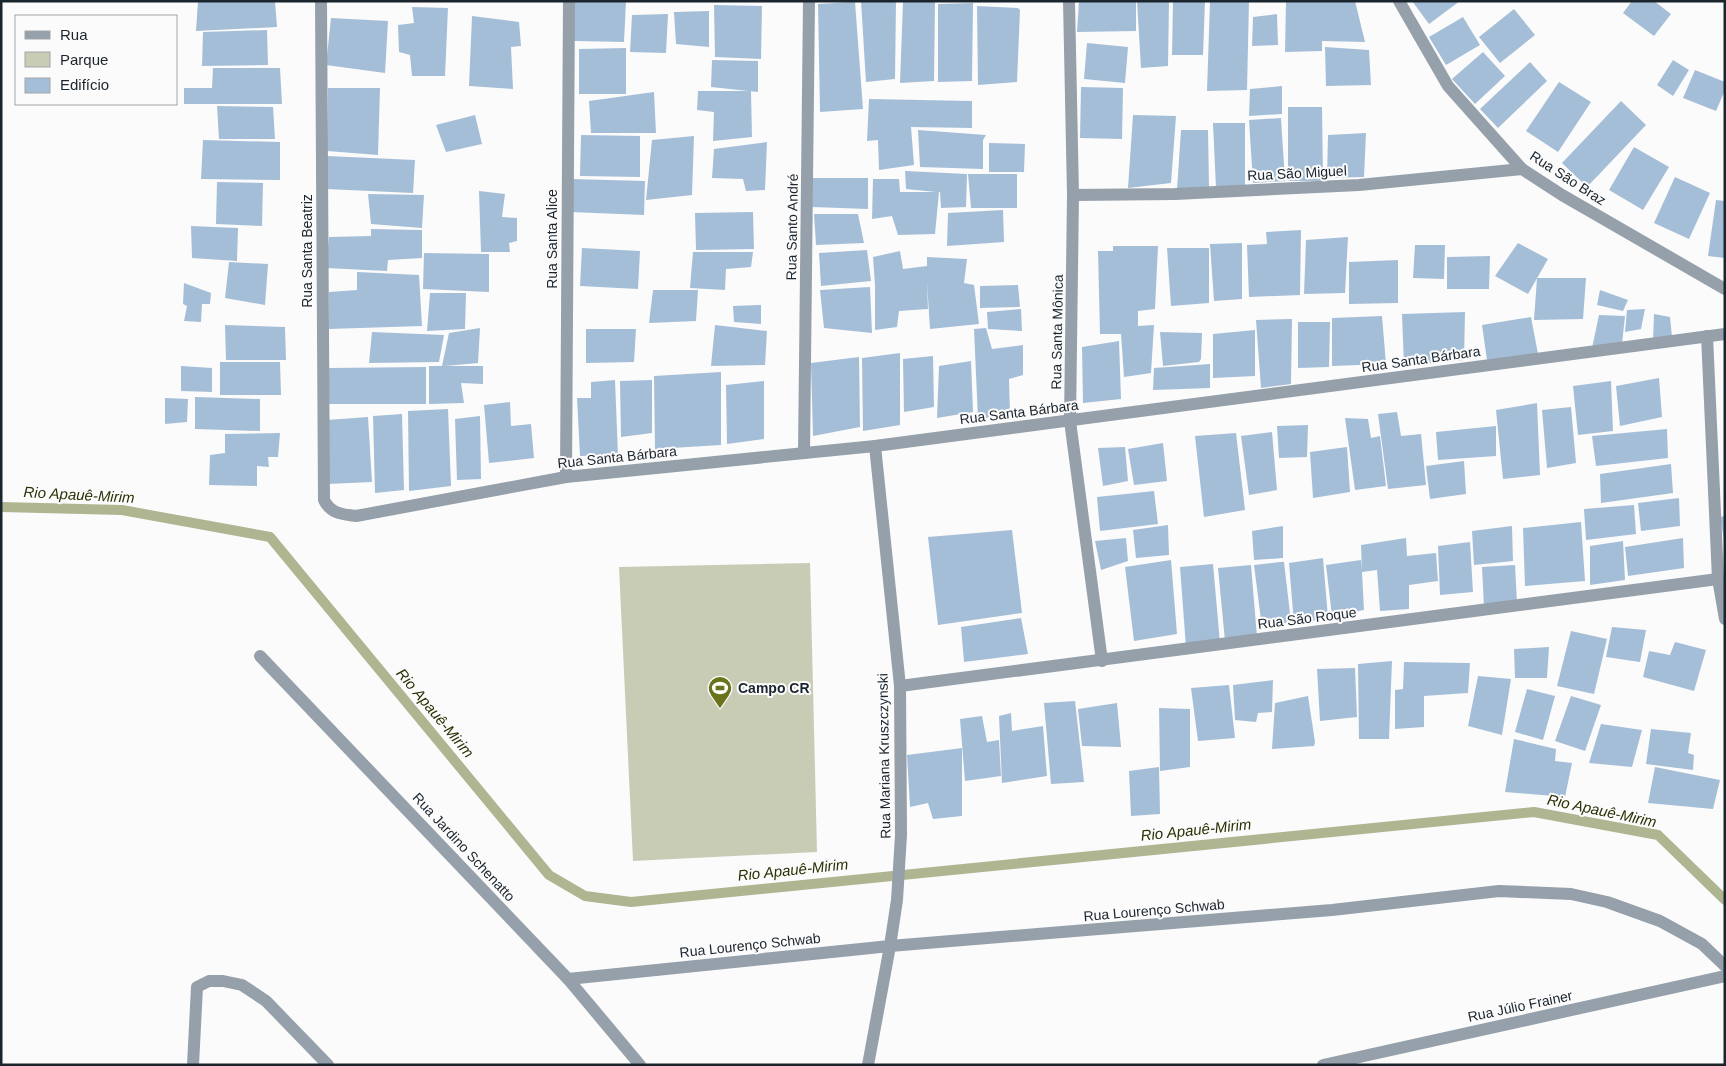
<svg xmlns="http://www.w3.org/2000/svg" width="1726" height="1066" viewBox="0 0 1726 1066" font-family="Arial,sans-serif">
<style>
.green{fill:#c8ccb5}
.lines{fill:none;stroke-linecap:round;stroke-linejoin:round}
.stream{stroke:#afb491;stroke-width:10}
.building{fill:#a5bed8}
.minor{stroke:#95a0ab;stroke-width:12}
.labels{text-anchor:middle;stroke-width:4;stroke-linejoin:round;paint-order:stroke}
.street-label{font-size:14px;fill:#1b252e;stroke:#fbfbfb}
.poi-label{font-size:14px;font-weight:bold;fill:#1b252e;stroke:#fbfbfb;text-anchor:start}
.water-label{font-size:15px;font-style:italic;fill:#2c3004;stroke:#fbfbfb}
</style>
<rect width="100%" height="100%" fill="#fbfbfb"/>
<!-- green -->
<path class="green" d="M810,563L817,852L633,861L619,567Z"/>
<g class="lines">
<!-- stream -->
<path class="stream" d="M1,507L122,510L270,537L549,875L585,896L631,902L1534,812L1658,835L1725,900"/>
</g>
<!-- building -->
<g class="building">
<path d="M198,1H275L277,27L196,31Z"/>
<path d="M626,1L624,42L574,41V2Z"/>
<path d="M861,1H896L895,79L866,82Z"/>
<path d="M1079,1H1136V31L1077,32Z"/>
<path d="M1137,1H1169L1168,66L1141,68Z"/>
<path d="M1173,1H1205L1203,55H1172Z"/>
<path d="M1210,1H1249L1247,90L1207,91Z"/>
<path d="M1286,1H1355L1365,42L1322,41V51L1285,52Z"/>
<path d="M1412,1H1460L1429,24Z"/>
<path d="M1632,1H1654L1671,14L1654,36L1623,13Z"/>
<path d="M855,2L863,109L820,112L818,4Z"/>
<path d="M903,2H935L934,81L900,83Z"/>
<path d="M973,3L972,81L938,82V4Z"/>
<path d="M714,5L762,6L761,59L715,57Z"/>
<path d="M977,6L1018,8L1020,10L1017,82L978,85Z"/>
<path d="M412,7L448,8L445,76H412L410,55L399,52L398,25L414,23Z"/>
<path d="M1514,9L1535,35L1500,63L1479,37Z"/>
<path d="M709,11V47L676,44L674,12Z"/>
<path d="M668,14L666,53L630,52L632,15Z"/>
<path d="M1277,14L1278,45L1252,46L1253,17Z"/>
<path d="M472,16L519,22L521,46L511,47L513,89L469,86Z"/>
<path d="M1463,17L1480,45L1446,65L1429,37Z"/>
<path d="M331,18L388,21L385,73L326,65Z"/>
<path d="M267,30L268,65L202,66L203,32Z"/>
<path d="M1087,43L1128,47L1125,83L1084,79Z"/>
<path d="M1325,47L1369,50L1371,85L1326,86Z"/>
<path d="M626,48V94H579V49Z"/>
<path d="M1483,52L1505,76L1475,104L1452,79Z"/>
<path d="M712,60L758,61V92L711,87Z"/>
<path d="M1673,60L1689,70L1673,96L1657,85Z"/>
<path d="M1530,62L1547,81L1498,128L1480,109Z"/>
<path d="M213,68H280L282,104H184V88H212Z"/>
<path d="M1695,70L1725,82V90L1716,111L1683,98Z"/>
<path d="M1559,82L1591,102L1558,152L1526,131Z"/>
<path d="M1282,86V114L1249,116L1250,89Z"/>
<path d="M1081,87L1123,88L1122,139L1080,138Z"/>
<path d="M328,88H380L378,155L327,151Z"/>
<path d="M698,91H751L752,137L713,141L714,112L697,110Z"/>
<path d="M654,92L656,133H591L589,101Z"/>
<path d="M869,99L972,101V128L911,127L914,165L879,170L878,140L867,141Z"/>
<path d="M1621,101L1646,125L1587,187L1562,163Z"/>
<path d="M217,106L273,107L275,139H219Z"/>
<path d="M1288,107H1322L1323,181H1288Z"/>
<path d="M475,115L482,144L446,152L436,125Z"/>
<path d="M1133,115L1176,116L1171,183L1128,188Z"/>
<path d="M1281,118L1285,181L1253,183L1249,120Z"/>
<path d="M1213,123H1245V185L1216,188Z"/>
<path d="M918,130L986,135L983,140V169L920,167Z"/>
<path d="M1181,130H1208L1209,187L1177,190Z"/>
<path d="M1366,133L1364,177L1327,178L1328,135Z"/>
<path d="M581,135L640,136V177L580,176Z"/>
<path d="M694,136L692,195L646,200L652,140Z"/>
<path d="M203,140L280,142V180L201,179Z"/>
<path d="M767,142L765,190L746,191L743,179L712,178L714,149Z"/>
<path d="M989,143L1025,144L1024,172H989Z"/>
<path d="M1634,147L1669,167L1643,210L1609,190Z"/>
<path d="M327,156L415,160L413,193L326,189Z"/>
<path d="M905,171L967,174L966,207L941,208L940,192H939L935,234L898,235L892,216L872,219L873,179H899L900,192H936L906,189Z"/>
<path d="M968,174H1017V208H971Z"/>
<path d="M1675,177L1710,193L1689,239L1654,223Z"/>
<path d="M813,178H868V209L812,207Z"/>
<path d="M571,179L645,181L644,215L570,212Z"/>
<path d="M217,182L263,183L262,226L216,224Z"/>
<path d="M479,191L505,194L502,217L517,218V241L509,243L510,252H481Z"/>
<path d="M368,194L424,195L422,228L371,224Z"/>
<path d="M1716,200L1725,201V258L1708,256Z"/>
<path d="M1003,210L1004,242L947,246L948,213Z"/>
<path d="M753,212L754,249L696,250L695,213Z"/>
<path d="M814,214H858L864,243L816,245Z"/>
<path d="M191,226L238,228L237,261L192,258Z"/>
<path d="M371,229L422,230V258L388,260L387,271L326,268L329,237L371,236Z"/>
<path d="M1301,230L1300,295L1249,297L1247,245L1267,244L1266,232Z"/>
<path d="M1348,237L1345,293L1304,294L1306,240Z"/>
<path d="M1242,243V299L1214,301L1210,244Z"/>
<path d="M1518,243L1548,259L1528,294L1495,276Z"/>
<path d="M1415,245H1445L1444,279L1413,278Z"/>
<path d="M1113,246H1158L1155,309L1138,311V326L1154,325L1151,373L1124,377L1121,334H1100L1098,251H1113Z"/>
<path d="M582,248L640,251L638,289L580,286Z"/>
<path d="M1167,248H1209V303L1171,306Z"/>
<path d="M867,250L871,281L821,286L819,253Z"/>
<path d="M900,251L903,269L927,266V257L967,259L964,283L974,285L979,324L930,329L927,282L928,309L899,311L897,327L875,330V285L873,257Z"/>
<path d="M693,252H753L751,267L726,269L725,290L690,288Z"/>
<path d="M424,253L489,254V292L423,289Z"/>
<path d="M1490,256L1489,289H1447V257Z"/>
<path d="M1398,260V303L1349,304V262Z"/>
<path d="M229,262L268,264L265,305L225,298Z"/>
<path d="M357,272L419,275L422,326L329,329V292L357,290Z"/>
<path d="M1537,278H1586L1583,319L1534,320Z"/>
<path d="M184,283L211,293L210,304H202L201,322L184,321L187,306L183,304Z"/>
<path d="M1018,285L1020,307L980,308V286Z"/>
<path d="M870,287L872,333L824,328L820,290Z"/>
<path d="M653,290H698L696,321L649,323Z"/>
<path d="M1600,290L1628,300L1623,311L1597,305Z"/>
<path d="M430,293H466L465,329L427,331Z"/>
<path d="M758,305H761V324L734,322L733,306Z"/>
<path d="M1021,309L1022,331L988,329L987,312Z"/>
<path d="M1645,309L1641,329L1625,332L1627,310Z"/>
<path d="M1465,312L1464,360L1404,366L1402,314Z"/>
<path d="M1654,314L1670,317L1672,337L1653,341Z"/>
<path d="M1599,315L1625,316L1622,344L1592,348Z"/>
<path d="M1382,316L1386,364L1332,366V318Z"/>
<path d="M1531,317L1538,354L1487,360L1482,325Z"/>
<path d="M1292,319L1291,384L1261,388L1256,320Z"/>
<path d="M1298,322H1330L1329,367L1298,368Z"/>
<path d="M225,325L285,327L286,360H226Z"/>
<path d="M715,325L767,331L765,365L711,366Z"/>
<path d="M480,328L478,363L445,366H483V384L461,383L464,403L429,404V366H442L449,333Z"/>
<path d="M986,328L992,349L1023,345V375L1009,379L1010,415L978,419L974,329Z"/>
<path d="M586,329H636L634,362L586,363Z"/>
<path d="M1255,330V376L1213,378V334Z"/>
<path d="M372,332L444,335L439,362L369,363Z"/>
<path d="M1160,332L1202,333L1201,359L1199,362L1163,366Z"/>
<path d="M1119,341L1121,399L1083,403L1082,347Z"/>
<path d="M900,353V425L863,431L862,358Z"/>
<path d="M933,356L934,407L904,412L903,359Z"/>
<path d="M859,357L860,427L813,436L811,363Z"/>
<path d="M971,361L973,412L937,418L939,366Z"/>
<path d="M220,362H280L281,395H220Z"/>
<path d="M1210,364V388L1153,390L1154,368Z"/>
<path d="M181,366L212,368V392L181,391Z"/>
<path d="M426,367V404H329V368Z"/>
<path d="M721,372V445L655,449L654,376Z"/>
<path d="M1659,378L1662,417L1620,426L1616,386Z"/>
<path d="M615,380L618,455L580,456L577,398H591V382Z"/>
<path d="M652,380V433L621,437L620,381Z"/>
<path d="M764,381V439L727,444L726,385Z"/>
<path d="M1611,381L1613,431L1578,435L1573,386Z"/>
<path d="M195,397L260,399V431L195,429Z"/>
<path d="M165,398L188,399L187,422L165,424Z"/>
<path d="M510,402L511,426L531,424L534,458L489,463L484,405Z"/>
<path d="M1537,403L1540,475L1503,479L1496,410Z"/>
<path d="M1571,407L1576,463L1547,468L1542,410Z"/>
<path d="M448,409L451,486L409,491L408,411Z"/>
<path d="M1397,412L1401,436L1421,434L1426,485L1388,489L1378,414Z"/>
<path d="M402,414L404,490L375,493L373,416Z"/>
<path d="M480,416L481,479L457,480L455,419Z"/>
<path d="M368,417L372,482L328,484L327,420Z"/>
<path d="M1345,418L1368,419L1371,438L1380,436L1386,486L1355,490Z"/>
<path d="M1308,425L1307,457L1279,458L1277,426Z"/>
<path d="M1496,426V456L1438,460L1436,432Z"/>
<path d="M1667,429L1668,458L1596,466L1592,436Z"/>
<path d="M1272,432L1277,490L1249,495L1241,436Z"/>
<path d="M280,433L278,457H268L269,467L257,466V486L209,485L210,455L225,453V434Z"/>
<path d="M1236,433L1245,510L1204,517L1195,436Z"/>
<path d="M1163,443L1167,481L1134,485L1128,449Z"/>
<path d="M1125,447L1128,481L1103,486L1098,448Z"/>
<path d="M1347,447L1350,492L1313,498L1310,452Z"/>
<path d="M1464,461L1466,494L1430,499L1426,466Z"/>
<path d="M1671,464L1673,493L1601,503L1600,474Z"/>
<path d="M1154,491L1158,524L1100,531L1097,497Z"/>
<path d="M1679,498L1680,526L1641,531L1638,503Z"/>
<path d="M1634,505L1636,534L1586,540L1584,509Z"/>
<path d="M1725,516V540H1724L1720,517Z"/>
<path d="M1581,522L1585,581L1525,586L1523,528Z"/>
<path d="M1168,525L1169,555L1136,558L1133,530Z"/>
<path d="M1283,526V558L1254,560L1252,531Z"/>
<path d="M1512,526L1513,561L1474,565L1472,531Z"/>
<path d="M1012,530L1022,613L938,625L928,537Z"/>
<path d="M1126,538L1128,561L1101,570L1095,541Z"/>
<path d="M1406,538L1407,556L1436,553L1438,581L1409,585V609L1380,611L1377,570L1362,572L1364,610L1332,616L1326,565L1361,560L1362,571L1361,545Z"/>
<path d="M1683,538L1684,568L1628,576L1625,547Z"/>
<path d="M1623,541L1625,580L1590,585V546Z"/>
<path d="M1470,542L1473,592L1440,595L1438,546Z"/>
<path d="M1323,558L1328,618L1294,624L1289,563Z"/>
<path d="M1171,560L1177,634L1134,641L1125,567Z"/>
<path d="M1280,562H1284L1291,622L1262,628L1254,565Z"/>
<path d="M1213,564L1220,643L1186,647L1180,567Z"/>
<path d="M1251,565L1257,637L1225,641L1218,568Z"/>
<path d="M1515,565L1517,603L1484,607L1482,567Z"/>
<path d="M1021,618L1028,654L964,662L961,627Z"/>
<path d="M1612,627L1646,630L1640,662L1606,657Z"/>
<path d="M1571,631L1607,639L1594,694L1557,686Z"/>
<path d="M1675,642L1706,650L1694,691L1643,677L1649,651L1670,655Z"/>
<path d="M1549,647L1547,678H1515L1514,649Z"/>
<path d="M1392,661L1389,739H1359L1358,664Z"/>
<path d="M1404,662L1470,663L1468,693L1424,696V727L1395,729V690L1403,689Z"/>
<path d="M1355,668L1357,717L1320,721L1317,669Z"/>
<path d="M1478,676L1511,679L1502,735L1468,726Z"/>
<path d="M1273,680L1272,712L1258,713L1256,722L1235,720L1233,685Z"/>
<path d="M1229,685L1235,738L1198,741L1191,688Z"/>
<path d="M1527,689L1555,696L1543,740L1515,732Z"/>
<path d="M1308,696L1315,742L1314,746L1272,749L1275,703Z"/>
<path d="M1571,696L1601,705L1585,751L1555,741Z"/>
<path d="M1075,701L1084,782L1051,784L1044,703Z"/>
<path d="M1117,703L1121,747L1082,746L1078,709Z"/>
<path d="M1159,708L1190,709V767L1160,771Z"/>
<path d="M1011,713L1012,731L1043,726L1047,776L1002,783L999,716Z"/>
<path d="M982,716L987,742L999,740L1001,776L965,781L960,719Z"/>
<path d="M1601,724L1642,730L1632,767L1589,763Z"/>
<path d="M1651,729L1691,733L1688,753L1694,755L1693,770L1646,764Z"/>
<path d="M1514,739L1556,749L1555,761L1572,763L1565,797L1505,792Z"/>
<path d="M962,748V816L933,819L928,803L910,807L907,755Z"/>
<path d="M1159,767L1160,814L1131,816L1129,771Z"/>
<path d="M1655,767L1720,780L1713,809L1648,803Z"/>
</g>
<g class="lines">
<!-- minor -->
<g class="minor">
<path d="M321,1L324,500C331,514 342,514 356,516L566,477L875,446L1725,334"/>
<path d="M1069,1L1073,195L1070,421L1102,661"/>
<path d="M1399,1L1448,86L1522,169L1562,195L1725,289"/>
<path d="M1073,195L1175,194L1359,185L1522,169"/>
<path d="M1707,336L1718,579L1725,619"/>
<path d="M804,453L809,1"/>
<path d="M566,477L569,1"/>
<path d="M260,656L568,979L640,1065"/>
<path d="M900,686L1718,579"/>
<path d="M568,979L890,946L1332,910L1499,891L1571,894L1607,902L1660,921L1702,944L1725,966"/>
<path d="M193,1065L197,987L209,981H223L242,985L266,1001L328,1065"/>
<path d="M868,1065L890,946L897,900L901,835L900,686L875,446"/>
<path d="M1323,1065L1725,976"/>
</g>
</g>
<!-- icons -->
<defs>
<g id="stadium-pin" transform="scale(1.25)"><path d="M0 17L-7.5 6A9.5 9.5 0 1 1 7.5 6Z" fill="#6a721a" stroke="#fbfbfb"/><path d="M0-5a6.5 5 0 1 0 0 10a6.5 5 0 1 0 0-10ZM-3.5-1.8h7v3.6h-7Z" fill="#fff"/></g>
</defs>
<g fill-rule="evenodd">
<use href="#stadium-pin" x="720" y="688"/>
</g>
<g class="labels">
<!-- street labels -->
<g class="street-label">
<text transform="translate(1297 173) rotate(-3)" y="5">Rua São Miguel</text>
<text transform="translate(1568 178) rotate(33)" y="5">Rua São Braz</text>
<text transform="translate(792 227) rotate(-89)" y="5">Rua Santo André</text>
<text transform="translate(552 239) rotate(-90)" y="5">Rua Santa Alice</text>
<text transform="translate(307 251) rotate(-90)" y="5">Rua Santa Beatriz</text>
<text transform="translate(1057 332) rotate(-89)" y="5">Rua Santa Mônica</text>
<text transform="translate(1421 359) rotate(-8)" y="5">Rua Santa Bárbara</text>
<text transform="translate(1019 412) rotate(-7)" y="5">Rua Santa Bárbara</text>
<text transform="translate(617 457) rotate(-6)" y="5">Rua Santa Bárbara</text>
<text transform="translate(1307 618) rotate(-7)" y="5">Rua São Roque</text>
<text transform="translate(884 756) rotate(-91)" y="5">Rua Mariana Kruszczynski</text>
<text transform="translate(464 847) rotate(47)" y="5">Rua Jardino Schenatto</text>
<text transform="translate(1154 910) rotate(-5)" y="5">Rua Lourenço Schwab</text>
<text transform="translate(750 945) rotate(-6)" y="5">Rua Lourenço Schwab</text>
<text transform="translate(1520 1006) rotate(-12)" y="5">Rua Júlio Frainer</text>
</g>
<!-- poi labels -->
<g class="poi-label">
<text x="738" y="693">Campo CR</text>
</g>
<!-- water labels -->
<g class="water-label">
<text transform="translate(79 495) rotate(3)" y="5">Rio Apauê-Mirim</text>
<text transform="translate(435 713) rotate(50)" y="5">Rio Apauê-Mirim</text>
<text transform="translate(1602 811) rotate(12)" y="5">Rio Apauê-Mirim</text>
<text transform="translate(1196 830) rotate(-6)" y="5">Rio Apauê-Mirim</text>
<text transform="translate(793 870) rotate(-6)" y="5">Rio Apauê-Mirim</text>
</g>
</g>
<!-- border -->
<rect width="1726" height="1066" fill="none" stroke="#1b252e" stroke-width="5"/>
<!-- legend -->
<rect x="15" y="15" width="162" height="90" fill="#fbfbfb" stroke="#a1a5a9"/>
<rect x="25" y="31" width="25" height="8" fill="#95a0ab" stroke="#a1a5a9"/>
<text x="60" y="40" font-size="15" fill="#1b252e">Rua</text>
<rect x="25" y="52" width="25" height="15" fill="#c8ccb5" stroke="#a1a5a9"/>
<text x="60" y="65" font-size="15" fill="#1b252e">Parque</text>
<rect x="25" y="78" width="25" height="15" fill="#a5bed8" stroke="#a1a5a9"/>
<text x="60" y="90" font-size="15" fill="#1b252e">Edifício</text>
</svg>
